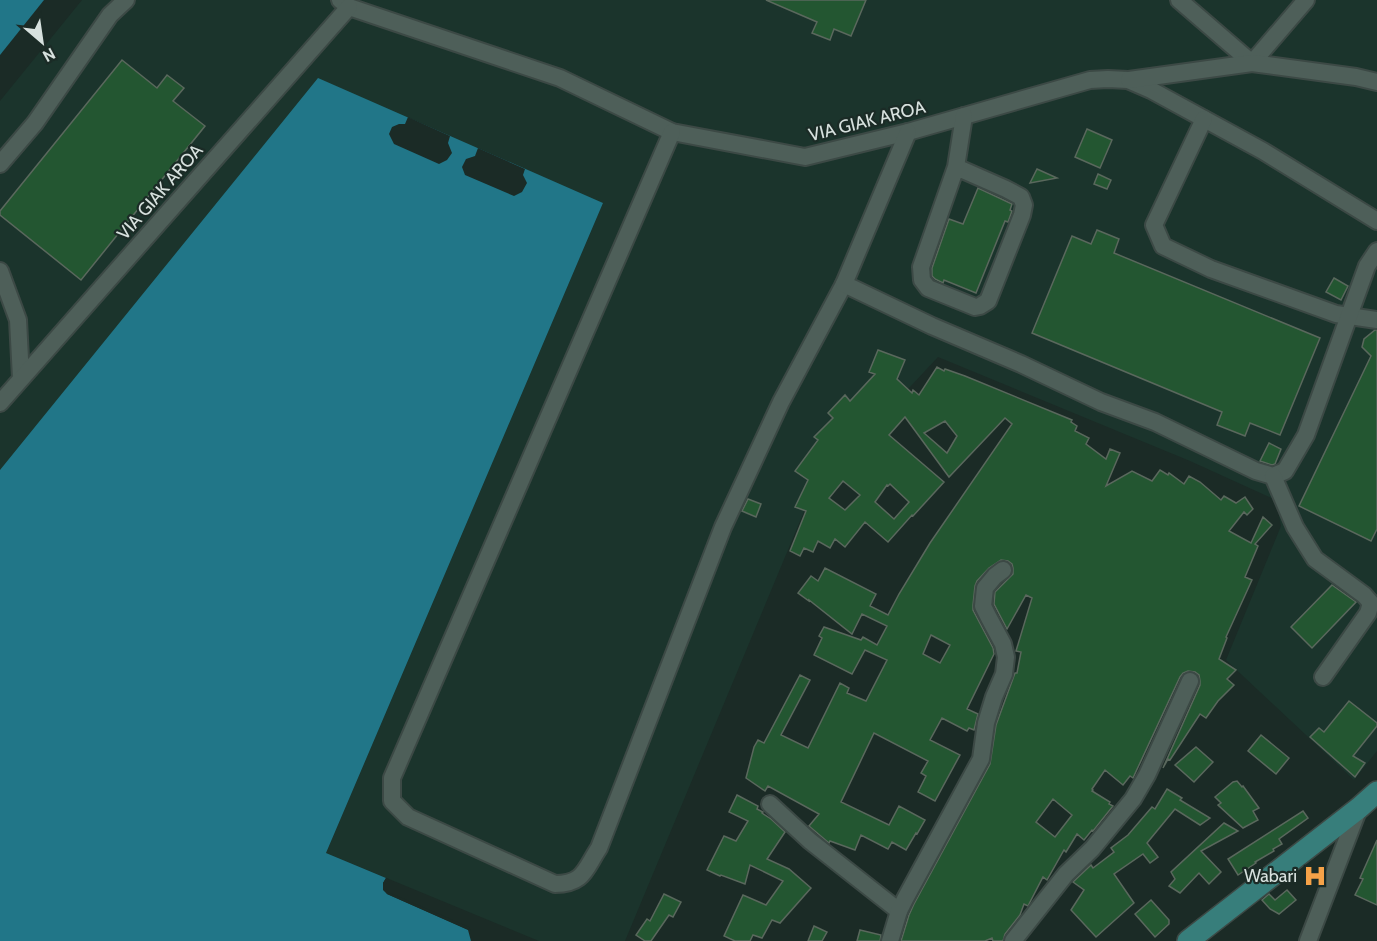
<svg xmlns="http://www.w3.org/2000/svg" width="1377" height="941" viewBox="0 0 1377 941" font-family="Cabin,sans-serif">
<style>
.built{fill:#1b342c}
.water{fill:#217688}
.pier{fill:#1b2b26}
.building{fill:#235631;stroke:#5a685d;stroke-width:1.5;fill-rule:evenodd}
.lines{fill:none;stroke-linecap:round;stroke-linejoin:round}
.minor-casing{stroke:#3c4945;stroke-width:20}
.major-casing{stroke:#3c4945;stroke-width:24}
.minor{stroke:#4e5f59;stroke-width:16}
.major{stroke:#377e7b;stroke-width:21}
.labels{text-anchor:middle;stroke-width:4.5;stroke-linejoin:round;paint-order:stroke}
.street-label{font-size:18px;fill:#d7e1de;stroke:#1b2b26}
.poi-label{font-size:18px;fill:#d7e1de;stroke:#1b2b26;text-anchor:end}
</style>
<rect width="100%" height="100%" fill="#1b2b26"/>
<!-- built -->
<path class="built" d="M82,0H1377V751L1354,780L1226,660L1281,526L1276,500L1190,461L938,357L852,449L815,485L625,941H539L326,853L603,203L0,470V101Z"/>
<!-- water -->
<g class="water">
<path d="M0,0H44L0,55Z"/>
<path d="M318,78L603,203L326,853L386,878L383,883L387,894L468,930L471,941H0V470Z"/>
</g>
<!-- pier -->
<g class="pier">
<path d="M408,117L450,136L448,143L452,153L447,160L439,164L394,144L389,134L392,127L399,124H405Z"/>
<path d="M478,148L525,169L523,175L527,183L522,192L514,196L465,175L462,167L466,159L475,156Z"/>
<path d="M386,878L389,879L386,884V889L388,892L469,927L471,931L387,894L383,890V883Z"/>
</g>
<!-- building -->
<g class="building">
<path d="M766,0H866L851,36L834,29L830,40L812,33L817,22Z"/>
<path d="M122,60L157,88L167,75L184,88L173,101L205,126L81,280L0,215V211Z"/>
<path d="M1087,129L1112,140L1100,168L1075,157Z"/>
<path d="M1037,169L1057,178L1030,183Z"/>
<path d="M1098,174L1111,180L1107,189L1094,184Z"/>
<path d="M978,188L1012,204L1010,210L1012,211L1008,222L1005,221L976,293L944,280L943,283L935,279L932,276V268L949,219L963,224Z"/>
<path d="M1097,230L1119,239L1114,253L1320,338L1280,435L1250,423L1245,436L1217,425L1222,412L1032,333L1072,236L1091,244Z"/>
<path d="M1334,278L1348,286L1341,300L1326,292Z"/>
<path d="M1375,330H1377V529L1371,541L1299,506L1371,356L1362,347L1364,339Z"/>
<path d="M878,350L905,360L897,379L912,393L913,390L919,395L937,367L944,371L945,369L965,376L1072,420L1071,422L1077,426L1075,431L1089,438L1086,444L1106,459L1110,449L1120,453L1106,486L1132,471L1152,481L1160,470L1168,475L1169,473L1184,484L1189,476L1200,482L1221,500L1224,496L1236,503L1245,497L1253,509L1247,515L1244,512L1229,531L1251,543L1263,517L1272,525L1255,544L1258,546L1245,577L1252,580L1226,637L1227,638L1219,659L1236,670L1227,679L1234,685L1218,701L1206,718L1200,714L1170,760L1168,759L1163,768L1200,685V681L1199,675L1195,672L1188,671L1183,673L1180,677L1133,778L1130,776L1123,785L1105,770L1092,789L1093,790L1092,791L1110,802L1109,804L1113,806L1093,831L1092,830L1084,840L1077,834L1066,852L1064,850L1047,880L1043,877L1029,904L1028,906L1024,904L1020,915L1005,934L1003,941H993L992,938L985,941H901L909,915L914,904L990,764L996,725L1015,673H1017L1021,652L1016,651L1032,598L1026,595L1007,629L994,604L995,592L1013,574V568L1012,564L1008,561L1001,560L989,568L977,581L975,586L973,605V610L993,648L994,654L967,709L978,714L974,730L969,728L967,731L942,718L930,740L960,755L935,801L918,792L926,776L921,773L928,761L874,733L841,802L889,825L899,806L925,820L917,834L916,833L906,850L892,842L888,849L861,835L855,850L830,841L829,843L809,826L819,814L768,786L765,791L746,778L754,747L758,740L764,743L800,675L810,680L781,735L808,748L840,683L849,688L847,693L866,701L887,660L865,650L852,674L814,655L822,638L819,636L824,627L861,640L863,637L877,645L887,626L862,614L852,634L809,600V601L798,593L811,576L818,581L825,568L876,594L870,606L888,615L899,594L930,543L1012,424L1005,418L949,477L905,417L889,435L944,482L913,516L912,515L888,542L865,522L845,547L835,539L830,548L818,541L813,552L804,548L800,556L790,551L806,511L795,507L808,480L795,471L818,440L814,437L833,418L828,413L845,395L850,401L875,374L869,372ZM945,421L957,436L947,453L924,433ZM843,481L860,495L845,510L829,498ZM890,484L909,502L894,519L875,502L887,485L888,486ZM931,635L950,645L940,663L923,654ZM1053,799L1072,815L1055,837L1036,822Z"/>
<path d="M1269,443L1281,449L1275,464L1272,465L1260,461Z"/>
<path d="M748,499L761,504L756,517L742,511Z"/>
<path d="M1332,585L1356,602L1312,648L1291,627Z"/>
<path d="M1349,701L1377,723V726L1353,756L1365,763L1355,777L1310,737L1319,728L1324,732Z"/>
<path d="M1261,735L1289,758L1276,774L1248,751Z"/>
<path d="M1196,747L1213,762L1194,782L1175,765Z"/>
<path d="M1237,781L1242,787L1243,786L1259,808L1253,811L1258,820L1243,828L1218,805L1221,803L1215,797L1233,782Z"/>
<path d="M1167,789L1182,798L1180,800L1210,818L1200,825L1175,809L1147,843L1158,857L1150,863L1143,854L1114,874L1134,903L1096,937L1071,910L1084,890L1073,882L1091,865L1093,868L1114,852L1111,848L1128,835L1152,807L1155,809Z"/>
<path d="M737,795L758,806L757,809L763,812L762,813L771,819L785,832L767,859L789,869L811,888L780,923L772,920L762,938L753,935L750,941H735L724,936L743,895L766,905L783,881L750,865L745,884L721,875L720,876L707,870L724,836L736,841L748,821L729,812Z"/>
<path d="M1303,811L1308,818L1279,839L1282,844L1273,849L1274,851L1255,862L1256,863L1238,875L1228,859Z"/>
<path d="M1224,823L1238,831L1201,851L1221,872L1209,884L1199,873L1180,893L1169,886L1175,879L1171,872Z"/>
<path d="M1377,840V905L1355,895L1363,879L1360,878Z"/>
<path d="M1287,890L1296,900L1279,914L1270,909L1262,900L1269,894L1275,900Z"/>
<path d="M664,894L681,902L673,917L669,915L651,941H645L636,935L647,919L650,921Z"/>
<path d="M1151,900L1169,920V924L1155,937L1135,914Z"/>
<path d="M814,926L827,932L822,941H808Z"/>
<path d="M860,930L881,935L880,941H857Z"/>
</g>
<g class="lines">
<!-- minor casing -->
<g class="minor-casing">
<g id="minor">
<path d="M340,0L349,7L560,78L672,132L805,157L908,132L1090,80L1108,79L1128,80L1151,90L1263,151L1377,221"/>
<path d="M1179,0L1252,63L1306,0"/>
<path d="M1129,80L1252,63L1356,77L1377,82"/>
<path d="M1204,119L1154,225L1163,246L1211,269L1336,314L1377,320"/>
<path d="M672,132L392,778V801L408,817L555,884C584,884 585,869 599,848L723,527L781,402L844,284"/>
<path d="M908,132L844,284L932,326L1021,364L1101,402L1155,422L1256,471L1273,476L1285,471L1306,435L1367,266L1377,251"/>
<path d="M0,164L35,123L110,15L126,0"/>
<path d="M956,167L1006,189L1021,197L1024,205L1022,215L988,301L980,306L975,307L928,288L922,280L921,267L956,167L964,116"/>
<path d="M0,271L18,320L21,378"/>
<path d="M0,403L349,7"/>
<path d="M1273,476L1295,527L1315,559L1364,595L1371,603L1368,613L1323,677"/>
<path d="M770,804L810,841L899,911"/>
<path d="M890,941L899,911L905,899L981,759L986,723L994,697L1004,674L1006,657L1003,644L989,618L983,606L985,588L995,576L1003,570"/>
<path d="M1013,941L1066,874L1092,849L1133,799L1147,775L1190,681"/>
<path d="M1308,941L1359,808"/>
</g>
</g>
<!-- major casing -->
<g class="major-casing">
<path id="major" d="M1188,941L1359,808L1377,792"/>
</g>
<!-- minor -->
<use href="#minor" class="minor"/>
<!-- major -->
<use href="#major" class="major"/>
</g>
<!-- icons -->
<defs>
<g id="hospital-bare" transform="scale(1.8)"><path d="M-5-5h3v3.5h4V-5h3V5h-3V1.5h-4V5h-3Z" fill="#f6a248" stroke="#1b2b26" stroke-width="2.5" paint-order="stroke"/></g>
</defs>
<g fill-rule="evenodd">
<use href="#hospital-bare" x="1315" y="876"/>
</g>
<g class="labels">
<!-- street labels -->
<g class="street-label">
<text transform="translate(867 121) rotate(-14)" y="6">VIA GIAK AROA</text>
<text transform="translate(160 192) rotate(-49)" y="6">VIA GIAK AROA</text>
</g>
<!-- poi labels -->
<g class="poi-label">
<text x="1297" y="882">Wabari</text>
</g>
</g>
<!-- north arrow -->
<g transform="translate(42 42) rotate(151)" stroke="#1b2b26" stroke-width="4.5" paint-order="stroke">
<path d="M0-4.5L10 22L0 15L-10 22Z" fill="#d7e1de"/>
<text y="-9" font-size="16" font-weight="bold" text-anchor="middle" fill="#d7e1de">N</text>
</g>
</svg>
